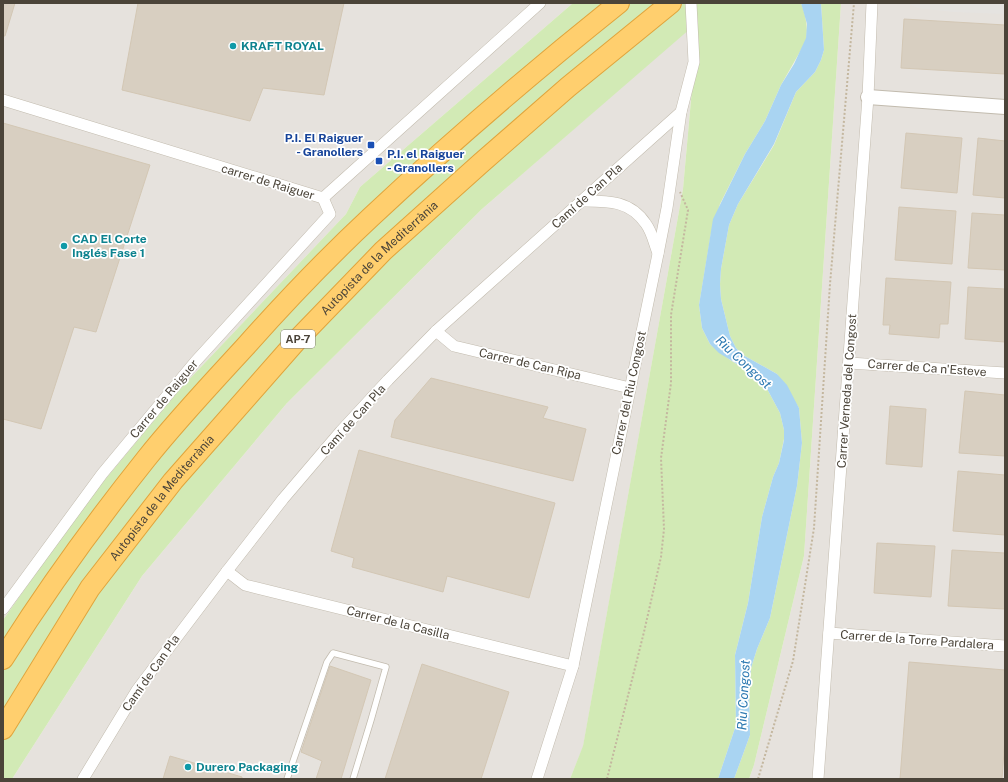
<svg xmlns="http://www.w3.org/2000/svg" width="1008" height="782" viewBox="0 0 1008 782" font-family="'Public Sans',sans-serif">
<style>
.industrial{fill:#e6e2dd}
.green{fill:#d2eab5}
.parking{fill:#e5e3e0}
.water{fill:#a9d4f2}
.building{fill:#d8cfc1;stroke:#d3c7b4}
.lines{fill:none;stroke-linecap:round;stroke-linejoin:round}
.service-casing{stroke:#c2bbae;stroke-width:7}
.minor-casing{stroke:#c2bbae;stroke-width:12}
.tertiary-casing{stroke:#c2bbae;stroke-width:16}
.motorway-casing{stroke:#e0a43c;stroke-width:22}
.path{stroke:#c4b79f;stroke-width:2;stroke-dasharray:2 2;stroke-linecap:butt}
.service{stroke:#fff;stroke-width:5.5}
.minor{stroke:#fff;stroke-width:11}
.tertiary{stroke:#fff;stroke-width:14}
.motorway{stroke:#ffcf6e;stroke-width:20}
.culture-dot{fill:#0f9aa8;stroke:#fff;stroke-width:1.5}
.transit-dot{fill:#1a4fb4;stroke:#fff;stroke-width:1.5}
.labels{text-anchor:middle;stroke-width:3.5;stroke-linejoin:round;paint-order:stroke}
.shield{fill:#fff;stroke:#817c74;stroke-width:1}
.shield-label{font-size:11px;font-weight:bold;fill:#4b4439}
.culture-label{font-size:12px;font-weight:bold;fill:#0d838f;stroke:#fff;text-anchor:start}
.transit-label{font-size:12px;font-weight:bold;fill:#164399;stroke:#fff;text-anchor:end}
.street-label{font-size:12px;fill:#4b4439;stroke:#fff}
.water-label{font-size:13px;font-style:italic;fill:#2e7ab2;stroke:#fff}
</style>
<rect width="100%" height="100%" fill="#f6f3ec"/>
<!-- industrial -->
<g class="industrial">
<path d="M3,3H573L360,187L346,214L181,388L84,505L3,620Z"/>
<path d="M841,3H1005V779H749L754,765L804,556Z"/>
<path d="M698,21L683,189L583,747L570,779H12L142,576L287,403L482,209Z"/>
</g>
<!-- green -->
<g class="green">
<path d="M573,3H801C806,16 809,30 805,43L781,85L765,121L745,154L720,204L711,233L699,305L702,328L710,344L730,360L750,372L765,385L780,413L784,430V439L779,463L773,477L762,517L748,603L735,655L736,725L718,779H570L583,746L683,189L698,22L482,209L287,403L142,576L12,779H3V620L84,505L181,388L346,214L360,187Z"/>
<path d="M821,3H841L804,556L754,765L749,779H734L750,735L749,692L751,668L757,649L770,618L797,486L802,443L799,408L777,374L743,355L736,348L730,336L721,299L720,284L721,269L729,225L738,204L774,145L796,92L815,72L821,60L824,50Z"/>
</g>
<!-- parking -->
<path class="parking" d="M908,3H1005V14L953,12L917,8Z"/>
<!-- water -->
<path class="water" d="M801,3H821L824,50L821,60L815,72L796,92L774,144L738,204L729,225L721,269L720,284L721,299L730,336L736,348L743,355L777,374L787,385L799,408L802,443L797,486L770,618L757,649L751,668L749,692L750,735L734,779H718L736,725L735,655L748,603L762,517L773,477L779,463L784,440V430L780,413L765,385L750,372L719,353L710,344L702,328L699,305L713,219L745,154L765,121L781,85L794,64L806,38L807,24Z"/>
<!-- building -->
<g class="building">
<path d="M3,3H15L5,36H3Z"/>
<path d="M138,3H344L324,95L263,88L250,121L122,90Z"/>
<path d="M904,19L1005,25V74L901,68Z"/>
<path d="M3,123L150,165L96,332L74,327L41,429L3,419Z"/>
<path d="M906,133L962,138L957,193L901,188Z"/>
<path d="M978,138L1005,141V198L973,195Z"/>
<path d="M899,207L956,211L952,264L895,260Z"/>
<path d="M972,213L1005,215V270L968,268Z"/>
<path d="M886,278L951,282L948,324H940L939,338L889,334L890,325H883Z"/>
<path d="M968,287L1005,289V342L965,339Z"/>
<path d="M431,378L548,407L543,418L586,429L573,481L391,437L395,420Z"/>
<path d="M965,391L1005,395V456L959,453Z"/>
<path d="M890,406L926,409L922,467L886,464Z"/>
<path d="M359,450L555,503L529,598L447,576L443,592L352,567L354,558L331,551Z"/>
<path d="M958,471L1005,475V535L953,531Z"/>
<path d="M877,543L935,546L931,597L874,593Z"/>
<path d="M952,550L1005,553V609L948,606Z"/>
<path d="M909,662L1005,670V738L1002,779H900Z"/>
<path d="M422,664L509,692L481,779H385Z"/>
<path d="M330,666L371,680L341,779H316L322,761L301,752Z"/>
<path d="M170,756L242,777V779H163Z"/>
</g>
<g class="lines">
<!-- service casing -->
<g class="service-casing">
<path id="service" d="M287,779L327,662L333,653L386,667L371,720L353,779"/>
</g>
<!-- minor casing -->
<g class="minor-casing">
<g id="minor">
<path d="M3,100L323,198L540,3"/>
<path d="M582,201C607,201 630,200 646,224C652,232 654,243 658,253"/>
<path d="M436,331L454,346L630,388"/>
<path d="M849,363L1005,373"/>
<path d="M227,571L245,585L573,666"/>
<path d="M3,609L102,474L195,362L330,214L323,198"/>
<path d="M829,633L1005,646"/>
<path d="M83,779L137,690L227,571L283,499L341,431L388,380L436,331L681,112"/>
<path d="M537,779L573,666L658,254L667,208L681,112L694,62L691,3"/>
<path d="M818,779L868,97L872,3"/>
</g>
</g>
<!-- tertiary casing -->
<g class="tertiary-casing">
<path id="tertiary" d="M868,97L1005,107"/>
</g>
<!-- motorway casing -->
<g class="motorway-casing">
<g id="motorway">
<path d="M3,659C47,589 95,523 146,459C177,420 211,384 245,347C285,302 327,258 371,217C451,142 534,71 619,3"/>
<path id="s1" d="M3,729L90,588L173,481L299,338L383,251L481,163L568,87L671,3"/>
</g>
</g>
<!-- path -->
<g class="path">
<path d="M607,779L644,632L661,557L664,529L661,458L671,383V315L688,210L680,192"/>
<path d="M758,779L793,661L814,528L830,284L854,3"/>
</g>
<!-- service -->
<use href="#service" class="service"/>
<!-- minor -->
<use href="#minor" class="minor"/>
<!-- tertiary -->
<use href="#tertiary" class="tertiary"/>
<!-- motorway -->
<use href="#motorway" class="motorway"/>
</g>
<!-- markers -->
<g class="culture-dot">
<circle cx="233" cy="46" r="4"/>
<circle cx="64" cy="246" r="4"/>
<circle cx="188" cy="767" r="4"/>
</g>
<g class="transit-dot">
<rect x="367" y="141" width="8" height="8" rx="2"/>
<rect x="375" y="157" width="8" height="8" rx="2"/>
</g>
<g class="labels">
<!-- shield labels -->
<rect class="shield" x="281" y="330" width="34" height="18" rx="3"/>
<g class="shield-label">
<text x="298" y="343">AP-7</text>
</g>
<!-- culture labels -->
<g class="culture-label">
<text x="241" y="50">KRAFT ROYAL</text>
<text x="72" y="243">CAD El Corte<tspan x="72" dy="14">Inglés Fase 1</tspan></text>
<text x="196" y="771">Durero Packaging</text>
</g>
<!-- transit labels -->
<g class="transit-label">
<text x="363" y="142">P.I. El Raiguer<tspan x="363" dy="14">- Granollers</tspan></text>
<text x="387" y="158" text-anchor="start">P.I. el Raiguer<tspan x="387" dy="14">- Granollers</tspan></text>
</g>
<!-- street labels -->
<g class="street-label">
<text transform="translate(268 182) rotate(17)" y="4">carrer de Raiguer</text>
<text transform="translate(587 196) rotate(-42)" y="4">Camí de Can Pla</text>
<text dy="4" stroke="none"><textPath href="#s1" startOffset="605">Autopista de la Mediterrània</textPath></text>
<text transform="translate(530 364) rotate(13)" y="4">Carrer de Can Ripa</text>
<text transform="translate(927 368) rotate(4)" y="4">Carrer de Ca n'Esteve</text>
<text transform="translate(847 391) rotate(-86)" y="4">Carrer Verneda del Congost</text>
<text transform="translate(629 393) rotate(-78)" y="4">Carrer del Riu Congost</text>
<text transform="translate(164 399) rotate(-50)" y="4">Carrer de Raiguer</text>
<text transform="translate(353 420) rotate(-48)" y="4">Camí de Can Pla</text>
<text dy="4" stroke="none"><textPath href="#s1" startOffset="281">Autopista de la Mediterrània</textPath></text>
<text transform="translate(398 623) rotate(14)" y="4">Carrer de la Casilla</text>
<text transform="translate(917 640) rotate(4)" y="4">Carrer de la Torre Pardalera</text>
<text transform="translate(151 673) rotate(-55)" y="4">Camí de Can Pla</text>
</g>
<!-- water labels -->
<g class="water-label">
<text transform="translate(744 362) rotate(43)" y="5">Riu Congost</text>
<text transform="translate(743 695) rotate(-87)" y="5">Riu Congost</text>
</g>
</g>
<!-- border -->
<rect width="1008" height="782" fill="none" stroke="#4b4439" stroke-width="8"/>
</svg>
